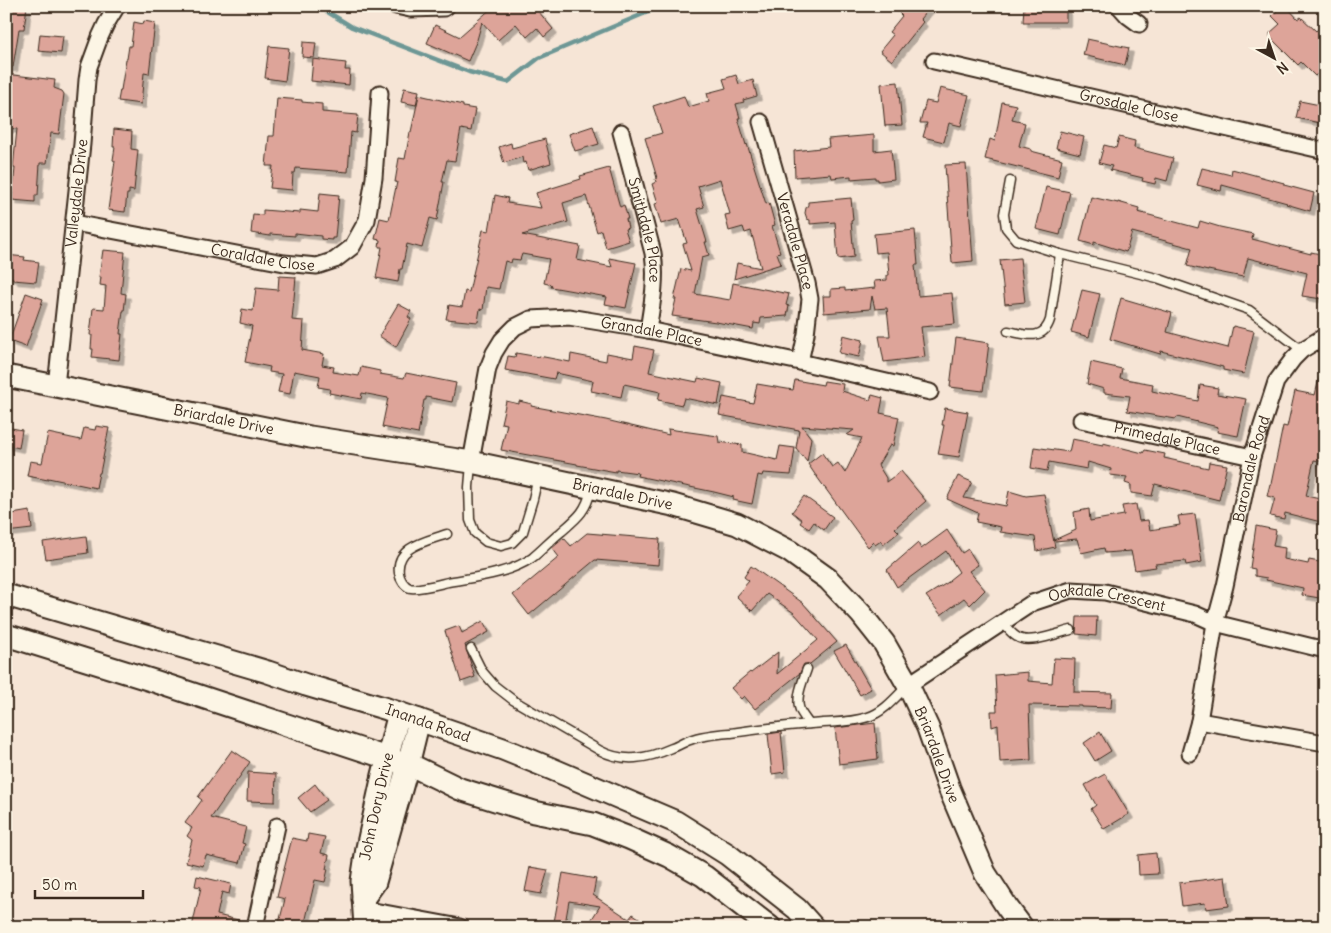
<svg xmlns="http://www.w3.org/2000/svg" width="1331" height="933" viewBox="0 0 1331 933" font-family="Delius,sans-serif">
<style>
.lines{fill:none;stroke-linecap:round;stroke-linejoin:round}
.stream{stroke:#6d9795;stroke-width:4.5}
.building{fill:#dda499;stroke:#3b2a1e;filter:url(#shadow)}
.lane-casing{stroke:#3b2a1e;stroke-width:11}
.street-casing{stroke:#3b2a1e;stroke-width:19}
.secondary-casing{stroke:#3b2a1e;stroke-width:25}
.lane{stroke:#fcf5e5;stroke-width:8}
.street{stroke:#fcf5e5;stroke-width:15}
.secondary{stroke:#fcf5e5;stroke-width:21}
.labels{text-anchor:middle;stroke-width:4.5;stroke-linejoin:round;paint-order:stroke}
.street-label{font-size:15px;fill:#3b2a1e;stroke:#fcf5e5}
</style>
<defs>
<filter id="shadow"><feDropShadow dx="4.5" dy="4.5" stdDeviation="0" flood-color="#0004"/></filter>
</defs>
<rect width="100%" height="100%" fill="#f6e5d6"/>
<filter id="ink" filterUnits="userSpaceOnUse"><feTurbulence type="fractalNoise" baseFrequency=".02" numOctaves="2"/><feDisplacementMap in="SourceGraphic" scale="10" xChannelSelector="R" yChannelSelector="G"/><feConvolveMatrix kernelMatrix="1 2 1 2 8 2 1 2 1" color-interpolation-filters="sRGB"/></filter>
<g filter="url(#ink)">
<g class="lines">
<!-- stream -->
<path class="stream" d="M318,6L352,27L469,72L508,82L539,58L662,6"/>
</g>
<!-- building -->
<g class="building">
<path d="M6,6H27L24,29H19L13,67H6Z"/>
<path d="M494,6H534L553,29L544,37L537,28L527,37L516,24L498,40L482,22L477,40L468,61L427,43L435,25L460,37V36Z"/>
<path d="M904,6H931L920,19L923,22L892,61L880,51L893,35L889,32L902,16L899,13Z"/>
<path d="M1024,6H1066V22H1023Z"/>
<path d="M1282,6H1286L1298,19L1301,17L1316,31L1325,22V67L1315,76L1301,62L1298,65L1270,37V33L1280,24L1272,16Z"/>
<path d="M144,21L155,23L149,74L144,73L141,104L118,101L120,90H121L126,59H127L129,46H131L134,22L143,24Z"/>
<path d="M40,34L63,36L61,53L38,51Z"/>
<path d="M1087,39L1129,48L1125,65L1083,55Z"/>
<path d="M303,42L316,43L314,58L302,57Z"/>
<path d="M269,46L289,48L285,81L265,78Z"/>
<path d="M313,59L346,63L345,70H350L349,85L311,81Z"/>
<path d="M6,74L55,80L54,88L62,91L64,94L59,134L51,133L47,163H40L38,195H35V202L12,200L15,168H13L17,129L6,128Z"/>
<path d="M736,75L739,84L753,80L757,96L743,100L744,102L736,104L740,118H738L746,145L747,144L766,204L769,203L775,225L772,226L780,252L777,253L781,264L734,279L737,263L761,268L751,231L745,233L743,227L729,231L725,215L730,214L720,179L698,186L704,207L697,209L707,242H705L709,255L702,257L695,294L730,300L733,283L789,294L786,305L789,306L787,316L761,318L760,324L754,323L753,329L716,322L672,316L676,299H674L681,269L691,271L683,244L687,243L679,219L661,224L655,204L658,203L652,184L656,182L655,179L657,178L645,138L662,133L653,106L684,96L688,107L709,101L707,93L726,88L723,79Z"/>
<path d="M898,82L902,125L885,126L881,84Z"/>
<path d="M404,88L419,91L416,105L401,102Z"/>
<path d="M940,88L969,95L961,126L949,123L944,142L923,137L927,123H920L926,101L936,103Z"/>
<path d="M419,95L463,105V107L475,109L471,131L461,129L455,161L447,160L442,182H444L437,220L430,218L422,248L407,244L402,269H400L398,282L376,278L382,247H379L380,240L375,239L380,218L389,220L397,182H395L399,158L405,159L410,132H411Z"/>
<path d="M277,98L302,100V102L322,104V112L358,115L356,133L351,132L348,172L296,168L295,173H293L292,190L270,188L273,166H266L269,136H274Z"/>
<path d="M1300,101L1325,106V124L1296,118Z"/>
<path d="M1002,102L1016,105L1012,120L1025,123L1019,146L1031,149V151L1062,159L1058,177L985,159L990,139L995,141Z"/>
<path d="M593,126L599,144L575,151L569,134Z"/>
<path d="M114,129L132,131L131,149L138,150L134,191L129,190V194H127L125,212L108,210L115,161L113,160L115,147H113Z"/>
<path d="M1060,131L1084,137L1080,154L1056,148Z"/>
<path d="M874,135V151L891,149L894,179L878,181V179H875V177L851,179V176L832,178L831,174L795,177L794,151L829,147L828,139Z"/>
<path d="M1119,137L1135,141L1134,148L1173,158L1167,181L1156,178L1155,184L1142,181L1143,178L1110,170L1112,166L1099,163L1104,145L1116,148Z"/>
<path d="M545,139L551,163L528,170L526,162L523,163L522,157L504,163L499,147L511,143L512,148Z"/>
<path d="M966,164L973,261L952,263L945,165Z"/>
<path d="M609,168L620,207L624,205L628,219H626L628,228L625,229L629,241L606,248L601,230L597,232L586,196L563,203L568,222L522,235L580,246L577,260L612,267L609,258L636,263L626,308L605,304L607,297L551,287L552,285L544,283L549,259L522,254L520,260L512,259L511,263L505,261L499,289L486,287L483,310L480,309L478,322L446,319L449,305L462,307L465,291L469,292L483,230L489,231L495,195L508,198L507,203L541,208L536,193L581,179L580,176Z"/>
<path d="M1202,168L1231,175L1232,169L1284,183V185L1314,193L1310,211L1286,204L1287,203L1222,185L1221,191L1197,185Z"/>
<path d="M1046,187L1070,192L1060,235L1036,229Z"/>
<path d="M320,193L339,195L335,238H332V240L321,239V236L295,233V236L270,234V236L251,233L253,214L263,215V210L300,213V210L318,212Z"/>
<path d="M1091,197L1118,203V202L1139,208L1138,212L1198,228L1200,221L1220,227L1253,234L1252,239L1311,254V252L1325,255V286L1322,299L1302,296L1307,273L1248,258L1243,277L1208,270V271L1187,266L1192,248L1132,232L1126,252L1094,242V245L1080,241Z"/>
<path d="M851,198L853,220L851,221L854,257L838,259L835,222L810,224V220L807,219L805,213L806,208L808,205V202Z"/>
<path d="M915,230L918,265H915L918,296L952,293L955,324L921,327L925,357L884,362L879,336H890L887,308L875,309L872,296L870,309L824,313L823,296H831V289L845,288V291L875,288L874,281L887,280V275H889L887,252L876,253L874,234Z"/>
<path d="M103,250L125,252L121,293L126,294L124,311H123L120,334H122L119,360L92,357L93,349H91L92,335H90L93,308L104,309L106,286L100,285L101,277H99Z"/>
<path d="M6,255L25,257L24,260L39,262L36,282L13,280V278L6,277Z"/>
<path d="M1020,258L1025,302L1005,304L1000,260Z"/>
<path d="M279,276L296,277L292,320L304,321L302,350L324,354L322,365L334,367L333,372L359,376L361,367L380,371V374L404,378L406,373L456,383L452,402L426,397V400H424L418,434L382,427L388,398L362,393L361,399L329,393L330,389L318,387L320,376L294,371L290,394L278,392L282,374L269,372L270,367L245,362L252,326L240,323L242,309L253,311L256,288L278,290Z"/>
<path d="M1082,290L1100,294L1089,337L1071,332Z"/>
<path d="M26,293L43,299L26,347L9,341Z"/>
<path d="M1121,298L1172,313L1167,332L1228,348L1233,326L1254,331L1244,374L1223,370V367L1161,351L1160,354L1110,339Z"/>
<path d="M398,304L411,311L408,317L411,319L396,347L379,336Z"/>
<path d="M843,335L863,340L859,357L839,353Z"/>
<path d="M956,338L989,343L983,391L950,387Z"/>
<path d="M635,346L654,350L649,372L697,382L698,378L722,383L718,405L684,398L682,405L658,400L660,392L624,384L621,397L591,391L593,381L556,373L554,379L505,370L508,356L515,357L516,353L539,357V356L570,362L571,354L606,361L607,353L633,358Z"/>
<path d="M1091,362L1122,369L1120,378L1153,384L1152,391L1198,401L1200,385L1218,388L1217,394L1246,399L1238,436L1217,432L1218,427L1177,417L1176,419L1127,411L1130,396L1104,393V389L1087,384Z"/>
<path d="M1320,374H1325V462L1314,460L1306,496L1325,500V523L1285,513L1284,519L1270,516L1275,498L1267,496L1270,484H1271L1283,426L1287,427L1295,391L1315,395Z"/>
<path d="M795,380L823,385L824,381L843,384L842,391L870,400L872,395L883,398L880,413L899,417L893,446L890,445L878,465L886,478V482L901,471L926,501L895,528L899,532L883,545L881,541L875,545L873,542L868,547L817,477L818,476H816L808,464L822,453L832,467L838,463L845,473L862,438L847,435L854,430L802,426L811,438L807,462L796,448L799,430L719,415L723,397L753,403L757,384L793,390Z"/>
<path d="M506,401L519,404V401L532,404L531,406L606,420L669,435L668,429L718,436L719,442L742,445V452L777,460L780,446L795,448L791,475L763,473L762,476L758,475L752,504L733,500L734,497L714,492L637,476L638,473L616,470V472L577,465V464L501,450L507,424L501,423Z"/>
<path d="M945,408L968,412L959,457L938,454L944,425H942Z"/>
<path d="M96,426L109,428L100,473H99L96,488L48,478V480L27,476L30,461L42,463L48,433L81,440L84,428L95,430Z"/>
<path d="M6,427L22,430L19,448L6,445Z"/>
<path d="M1072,439L1103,445V443L1143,453L1145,450L1165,454L1164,458L1208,468L1209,462L1227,465L1219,500L1155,484L1152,496L1131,493V485L1125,483L1127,477L1110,475L1111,469L1088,462L1087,469L1049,462L1047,471L1031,468L1034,447L1069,452Z"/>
<path d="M958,476L972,482L964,498L1006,506L1009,491L1026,496L1044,494L1055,547L1037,551L1035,537L1000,532L1001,527L976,522L978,513L947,499Z"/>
<path d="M804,496L833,517L824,530L814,522L809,529L800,523L802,520L792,512Z"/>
<path d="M1136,504L1139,521L1148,520L1150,530L1180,525L1178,516L1195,514L1202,562L1186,565L1185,561L1155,564L1156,567L1135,570L1131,551L1105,553L1104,548L1081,553L1077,539L1055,541L1054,540L1076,530L1074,512L1089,509L1090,521L1124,515L1122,506Z"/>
<path d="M30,511L32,529L6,532V515Z"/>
<path d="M1256,526L1276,530L1273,546L1285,548L1284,559L1308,564L1309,560L1325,563V599L1302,595L1303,588L1266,580L1267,578L1255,576V569L1250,568Z"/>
<path d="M947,530L962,553L968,549L978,565L969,571L985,590L970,605L964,598L941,615L926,596L950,581L949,580L959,572L946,551L897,587L887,570L918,543L921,549Z"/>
<path d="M587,533L660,539L658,565L595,560L529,615L513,595L559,557L552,548L564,538L571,546Z"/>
<path d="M86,536L88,553L46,559L43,542Z"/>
<path d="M751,566L803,603L837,642L810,664H804L800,673L755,709L744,696L741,699L731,688L750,672L751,673L778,652L777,674L818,640L794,613L767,594L752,611L736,596L749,581L744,577Z"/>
<path d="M1077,617H1097L1096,636L1076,634Z"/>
<path d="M483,621L489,632L465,645L475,677L461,682L445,631L459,626L462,633Z"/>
<path d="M846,645L871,689L860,695L834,651Z"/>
<path d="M1054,658L1075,659L1074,692L1112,693L1111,708L1082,707V706L1029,705L1031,760L1000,762L998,725L992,727L991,711H997L995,675L1028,672V681L1052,683Z"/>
<path d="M875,723L878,759L839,764L835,728Z"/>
<path d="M781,732L785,772L772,774L768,734Z"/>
<path d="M1100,732L1111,751L1095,761L1084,743Z"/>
<path d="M232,750L250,762L211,818L246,827L242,843L245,844L240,863L206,855L203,866L186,862L192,840L187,836L192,828L185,823L202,800L198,797Z"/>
<path d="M248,772L276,774L275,802L247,801Z"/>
<path d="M1105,774L1129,814L1104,829L1091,809L1096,805L1085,785Z"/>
<path d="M315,784L327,800L310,812L298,798Z"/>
<path d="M308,834L325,837L321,853L329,855L326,869H328L325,882L315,880L304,927H278L285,899L277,897L292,838L307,841Z"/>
<path d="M1156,853L1158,874L1139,875L1138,855Z"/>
<path d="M530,867L548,870L541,894L525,891Z"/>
<path d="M563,873L596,879L593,895L629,919L633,914L653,927H598L590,922L600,906L569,901L565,924L554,922Z"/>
<path d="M197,876L231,884L229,894L222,892L217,915L247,922L246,927H192L201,887L195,886Z"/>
<path d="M1225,877L1229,906L1206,909L1205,903L1182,906L1179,883Z"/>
</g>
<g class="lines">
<!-- lane casing -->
<g class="lane-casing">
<g id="lane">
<path d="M1010,181L1004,214L1006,228L1016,240L1060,254L1157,278L1249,310L1302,350"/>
<path d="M1008,331C1025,334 1043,342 1050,320L1060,254"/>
<path d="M471,464L469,487L470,520L475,533L486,542L501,546L512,543L523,532L533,499L538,477"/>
<path d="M447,534C428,541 395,546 399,573C400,579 404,586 410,588C417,590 439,584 448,582C476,577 508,574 532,558C542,550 551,540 561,532C577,518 586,512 591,490"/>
<path d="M1003,623C1007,628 1012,634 1017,637C1029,645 1058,633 1071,630"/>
<path d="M471,649L482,671L495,686L513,700L599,750C623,763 647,759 672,748C678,746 684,742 690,740C703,735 718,734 731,733C758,729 784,726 811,724C830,722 850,723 868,717C884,712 895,698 907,686"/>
<path d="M807,669C803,681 795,698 800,710C802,715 806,719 809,724"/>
</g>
</g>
<!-- street casing -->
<g class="street-casing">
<g id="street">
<path d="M396,6L410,9L444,8L447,6"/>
<path d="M1119,6L1128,16L1139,24"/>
<path id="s1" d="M934,61L1325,151"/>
<path id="s2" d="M761,122L807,283L810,299L806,334L800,362"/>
<path id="s3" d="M621,132L653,253C657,279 652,305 648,330"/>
<path id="s4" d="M74,223L284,263L317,266L335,260L352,247L367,220L374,178L380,93"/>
<path id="s5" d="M56,386L82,144L87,80L89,67L100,37L106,24L117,6"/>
<path id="s6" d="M1081,420L1252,457"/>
<path id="s7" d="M471,462L488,368L494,353L502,340L515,327L531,319L569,317L648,330L800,362L930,392"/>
<path id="s8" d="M908,685L1032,603L1071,590L1105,592L1195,614L1215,623L1325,650"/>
<path d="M1199,721L1325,743"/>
<path id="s9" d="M1190,753L1199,721L1215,623L1225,586L1252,457L1276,382L1293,359L1302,350L1325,336"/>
<path d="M363,909L460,927"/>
<path d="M255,927L277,826"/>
</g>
</g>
<!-- secondary casing -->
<g class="secondary-casing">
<g id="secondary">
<path id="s10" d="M6,376L310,437L471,462L673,505L737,524L789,551L828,579L861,614L884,643L908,685L928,728L949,788L985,873L1007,907L1022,927"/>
<path id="s11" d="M6,595L268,672L306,685L387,709L503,749L552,769L676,822L727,854L797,909L813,927"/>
<path d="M6,635L154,681L417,768L460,789L534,812L593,824L629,838L669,856L704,876L770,927"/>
<path d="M363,899L375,882L408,765L419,720"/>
<path id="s12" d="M365,927L362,881L367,848L383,775L399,713"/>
</g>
</g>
<!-- lane -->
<use href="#lane" class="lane"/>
<!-- street -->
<use href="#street" class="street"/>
<!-- secondary -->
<use href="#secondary" class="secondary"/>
</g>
</g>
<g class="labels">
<!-- street labels -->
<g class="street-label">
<text dy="5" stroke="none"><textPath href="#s1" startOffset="200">Grosdale Close</textPath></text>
<text dy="5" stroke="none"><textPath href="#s5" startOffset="194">Valleydale Drive</textPath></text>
<text dy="5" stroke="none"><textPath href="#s3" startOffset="101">Smithdale Place</textPath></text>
<text dy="5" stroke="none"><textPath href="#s2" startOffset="124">Veradale Place</textPath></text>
<text dy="5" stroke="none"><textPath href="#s4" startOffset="192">Coraldale Close</textPath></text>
<text dy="5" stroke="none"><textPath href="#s7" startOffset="285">Grandale Place</textPath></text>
<text dy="5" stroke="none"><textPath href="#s10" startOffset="222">Briardale Drive</textPath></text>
<text dy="5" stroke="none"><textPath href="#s6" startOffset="88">Primedale Place</textPath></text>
<text dy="5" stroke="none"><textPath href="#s9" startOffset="291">Barondale Road</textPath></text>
<text dy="5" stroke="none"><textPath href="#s10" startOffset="628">Briardale Drive</textPath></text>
<text dy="5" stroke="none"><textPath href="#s8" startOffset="226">Oakdale Crescent</textPath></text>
<text dy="5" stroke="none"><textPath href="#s11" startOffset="441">Inanda Road</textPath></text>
<text dy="5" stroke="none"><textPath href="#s10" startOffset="1062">Briardale Drive</textPath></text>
<text dy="5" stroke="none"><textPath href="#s12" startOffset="122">John Dory Drive</textPath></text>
</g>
</g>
<!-- margin -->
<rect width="1331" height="933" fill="none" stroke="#fcf5e5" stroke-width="25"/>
<rect x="12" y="12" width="1306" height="908" fill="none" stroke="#3b2a1e" stroke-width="2" filter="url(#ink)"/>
<!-- north arrow -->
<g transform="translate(1274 58) rotate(140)" stroke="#fcf5e5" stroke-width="4" paint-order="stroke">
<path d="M0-4L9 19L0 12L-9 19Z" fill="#3b2a1e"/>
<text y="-8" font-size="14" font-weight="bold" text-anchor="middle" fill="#3b2a1e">N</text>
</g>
<!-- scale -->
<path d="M35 890v8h108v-8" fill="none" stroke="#3b2a1e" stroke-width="2.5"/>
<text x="42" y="890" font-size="15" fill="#3b2a1e" stroke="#fcf5e5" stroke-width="4" paint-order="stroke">50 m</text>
</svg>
